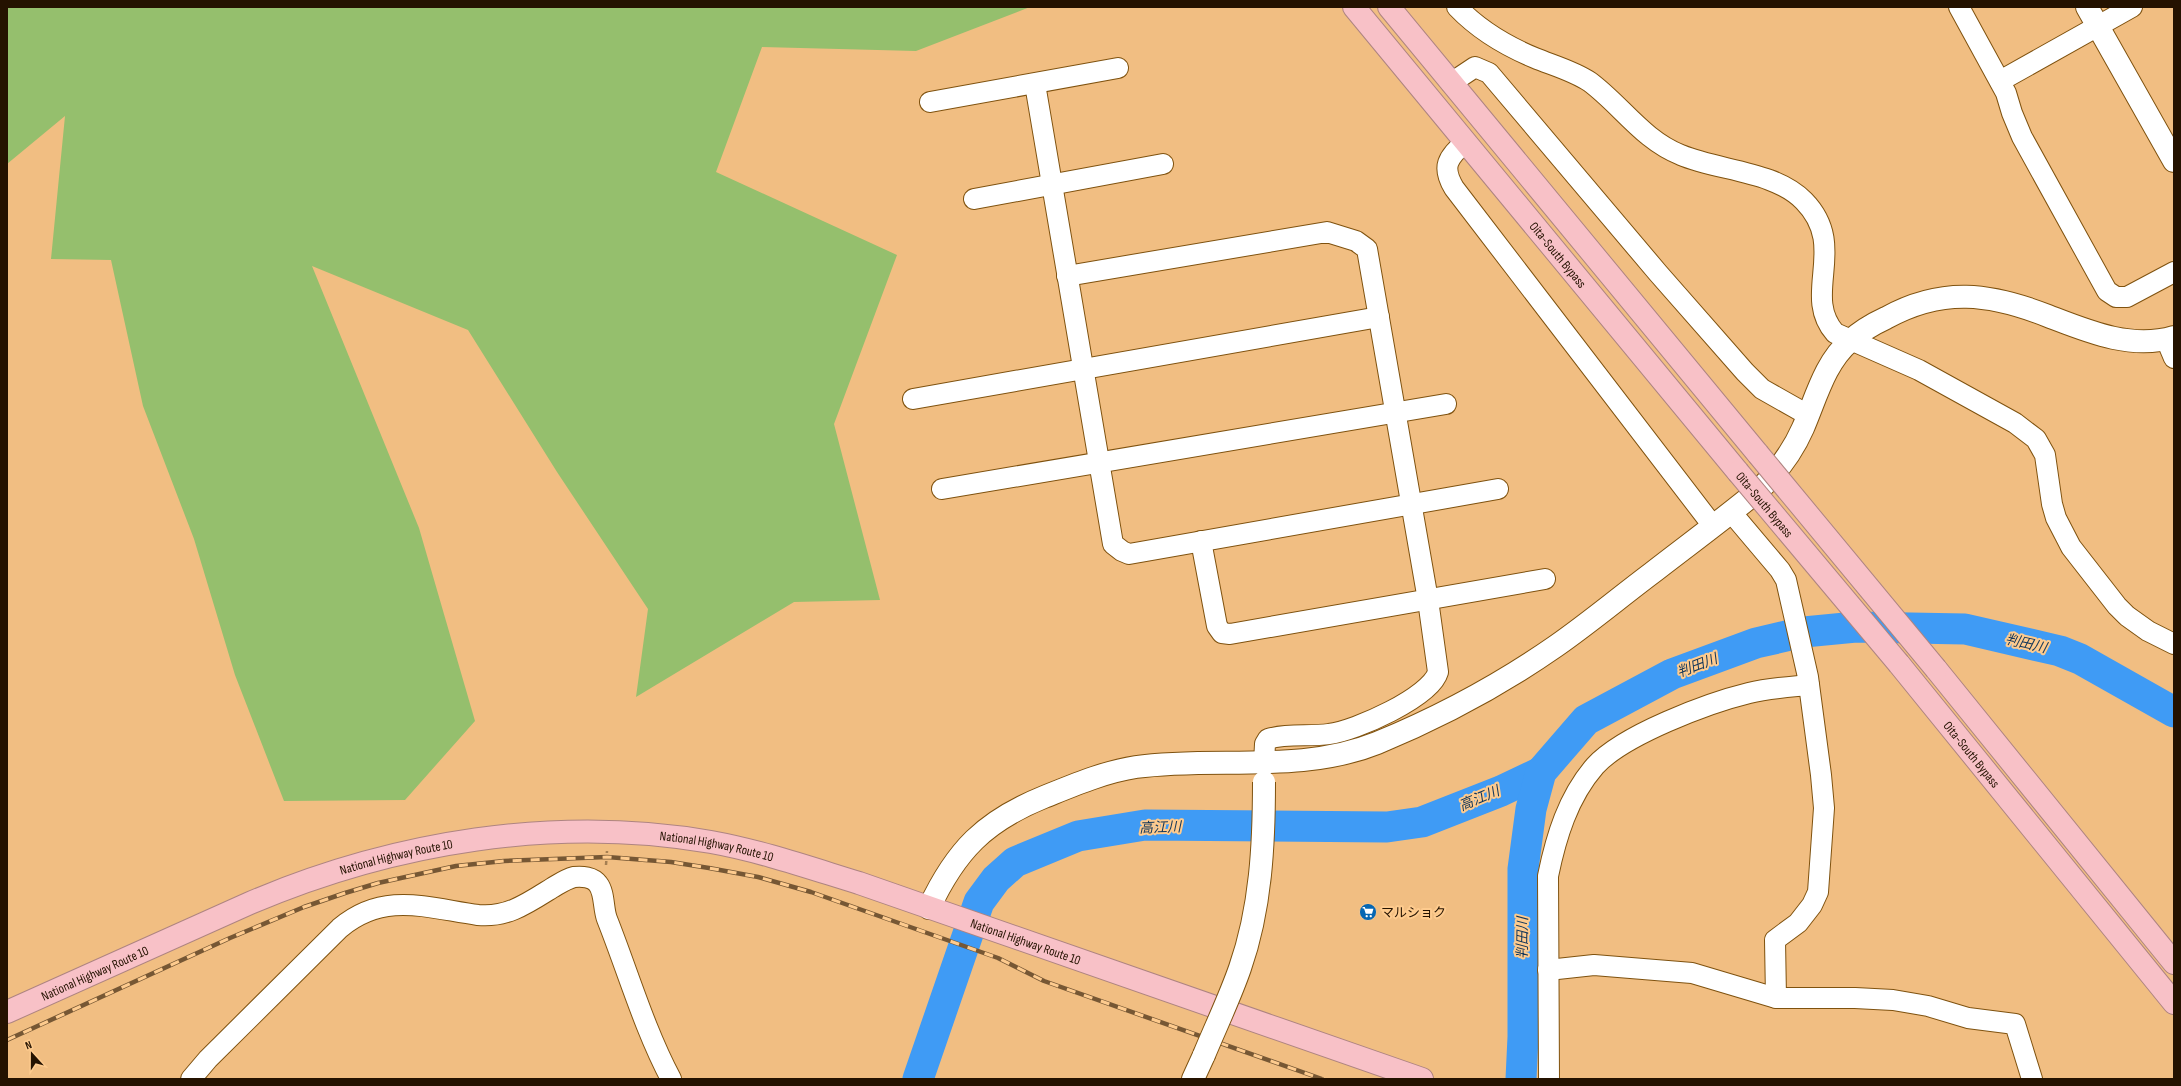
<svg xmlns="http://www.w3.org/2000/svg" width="2181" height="1086" viewBox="0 0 2181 1086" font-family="'Sofia Sans Condensed','Noto Sans JP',sans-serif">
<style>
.green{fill:#95bf6d}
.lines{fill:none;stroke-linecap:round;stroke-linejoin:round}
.river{stroke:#3f9bf5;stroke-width:31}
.street-casing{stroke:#7f520f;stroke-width:22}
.secondary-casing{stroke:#7f520f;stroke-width:24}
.highway-casing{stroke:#ae8481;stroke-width:24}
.path{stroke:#a57f52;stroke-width:2.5;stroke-dasharray:4 2;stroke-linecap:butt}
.street{stroke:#fff;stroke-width:20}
.secondary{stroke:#fff;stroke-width:22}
.highway{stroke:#f8c1c7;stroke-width:22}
.rail-casing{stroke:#765734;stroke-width:4.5}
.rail{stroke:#fecb8e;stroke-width:3;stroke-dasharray:9;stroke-linecap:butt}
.secondary-bridge-casing{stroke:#7f520f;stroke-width:24;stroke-linecap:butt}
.highway-bridge-casing{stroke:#ae8481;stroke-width:24;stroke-linecap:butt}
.secondary-bridge{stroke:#fff;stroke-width:22}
.highway-bridge{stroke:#f8c1c7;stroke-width:22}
.labels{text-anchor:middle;stroke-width:4;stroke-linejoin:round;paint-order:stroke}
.street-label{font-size:13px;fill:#241200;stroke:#fecb8e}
.poi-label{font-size:13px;fill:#241200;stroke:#fecb8e;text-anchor:start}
.water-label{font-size:14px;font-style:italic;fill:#12365a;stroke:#fecb8e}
</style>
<rect width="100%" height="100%" fill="#f1be82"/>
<!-- green -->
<path class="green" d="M7,7H1030L916,51L762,47L716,172L897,255L834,424L880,600L794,602L636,697L648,609L557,472L468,330L312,266L419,528L475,721L405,800L284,801L235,675L194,539L143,406L111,260L51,259L65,116L7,164Z"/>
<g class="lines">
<!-- river -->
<g class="river">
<path d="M918,1079L979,902L996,879L1015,862L1078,836L1145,825L1387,827L1422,822L1501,791L1541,772"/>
<path d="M1521,1079L1523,1037V869L1531,809L1541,772L1586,720L1672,674L1756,643L1804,632L1856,627L1965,629L2060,651L2080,659L2174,712"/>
</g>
<!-- street casing -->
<g class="street-casing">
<g id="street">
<path d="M1457,7C1478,29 1506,46 1535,58C1552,65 1574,71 1590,82C1622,106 1643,140 1681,155C1719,171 1775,171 1804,201C1849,247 1801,294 1835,333L1919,370L2015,423L2036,439L2045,455L2052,504L2056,518L2071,547L2117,606L2127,616L2148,631L2174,644"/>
<path d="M1959,7L2006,93L2012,113L2022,137L2107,291L2116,297H2127L2174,272"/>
<path d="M2000,81L2132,7"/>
<path d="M1451,83L1475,67L1489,73L1658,273L1745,372L1762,389L1808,415"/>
<path d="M1035,84L1113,544L1122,551L1129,554L1498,489"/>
<path d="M930,102L1118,68"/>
<path d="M1465,142C1448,158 1441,166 1454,188L1713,526"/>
<path d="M974,199L1163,164"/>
<path d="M1067,276L1327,232L1356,241L1367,249L1428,600L1438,672C1431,697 1355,731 1329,734C1310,737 1287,733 1268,739L1265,744L1264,763"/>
<path d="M2166,339L2174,358"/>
<path d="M913,399L1379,317"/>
<path d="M942,489L1446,404"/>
<path d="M1731,512L1780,570L1786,580L1808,677L1821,775L1824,808L1818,892L1812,905L1798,923L1775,940L1776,998"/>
<path d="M1201,541L1217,626L1222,633L1230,634L1545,579"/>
<path d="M1548,970L1594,965L1692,973L1776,998H1855L1893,1000L1928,1006L1968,1018L2015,1024L2032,1079"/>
<path d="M191,1079L208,1059L340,928C384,891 427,908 478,915C507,918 528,903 552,888C559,884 566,879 574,877C582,876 593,877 598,884C605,893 603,909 607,919C628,972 644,1028 671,1079"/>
<path d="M1549,1079L1548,876C1556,837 1568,797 1595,766C1623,735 1708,703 1749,693C1769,688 1789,687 1809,685"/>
</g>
</g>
<!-- secondary casing -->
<g class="secondary-casing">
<g id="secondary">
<path d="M2087,7L2174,161"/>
<path d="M929,908C956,850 985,821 1044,797C1074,785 1104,772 1136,767C1216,756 1300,774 1377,743C1440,717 1500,685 1556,646C1589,623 1620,597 1652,573C1688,545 1725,518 1760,489C1778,471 1793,451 1803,428C1816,398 1825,362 1850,341C1861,331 1873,324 1886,318C1942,287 1990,293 2048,316C2087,331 2131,350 2174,337"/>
<path d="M1193,1079L1204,1055"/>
</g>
</g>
<!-- highway casing -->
<g class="highway-casing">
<g id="highway">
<path id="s1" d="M1354,7L1738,472"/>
<path d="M1389,7L1758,454"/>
<path id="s2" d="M1899,664L2174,1003"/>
<path d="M1936,669L2174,963"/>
<path id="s3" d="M7,1012L250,903C393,842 556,815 711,842C761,851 810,868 859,883L1422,1079"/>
</g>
</g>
<!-- path -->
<path class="path" d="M606,865L607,851"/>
<!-- street -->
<use href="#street" class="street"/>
<!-- secondary -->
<use href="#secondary" class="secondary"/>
<!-- highway -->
<use href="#highway" class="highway"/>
<!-- rail casing -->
<g class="rail-casing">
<path id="rail" d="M7,1040L230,938L304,907L345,893L378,883L456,866L504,861L607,857L671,862L709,868L758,877L811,892L998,958L1044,981L1322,1079"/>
</g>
<!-- rail -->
<use href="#rail" class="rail"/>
<!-- secondary-bridge casing -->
<g class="secondary-bridge-casing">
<path id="secondary-bridge" d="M1204,1055C1216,1026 1230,997 1240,968C1261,908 1264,844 1264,782"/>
</g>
<!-- highway-bridge casing -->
<g class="highway-bridge-casing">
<g id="highway-bridge">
<path d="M1758,454L1936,669"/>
<path id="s4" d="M1738,472L1899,664"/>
</g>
</g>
<!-- secondary-bridge -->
<use href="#secondary-bridge" class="secondary-bridge"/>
<!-- highway-bridge -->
<use href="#highway-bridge" class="highway-bridge"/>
</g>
<!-- icons -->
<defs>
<g id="supermarket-disc" transform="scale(0.9)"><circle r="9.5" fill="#0566b3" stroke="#fecb8e"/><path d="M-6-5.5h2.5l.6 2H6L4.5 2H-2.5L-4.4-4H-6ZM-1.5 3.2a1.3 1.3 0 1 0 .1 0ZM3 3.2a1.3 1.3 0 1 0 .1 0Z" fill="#fff"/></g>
</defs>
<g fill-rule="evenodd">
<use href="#supermarket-disc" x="1368" y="912"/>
</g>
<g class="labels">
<!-- street labels -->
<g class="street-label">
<text dy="5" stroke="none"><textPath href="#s1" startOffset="321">Oita-South Bypass</textPath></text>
<text dy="5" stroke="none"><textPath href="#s4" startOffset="42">Oita-South Bypass</textPath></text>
<text dy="5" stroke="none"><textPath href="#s2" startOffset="116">Oita-South Bypass</textPath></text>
<text dy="5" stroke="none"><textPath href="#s3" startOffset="744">National Highway Route 10</textPath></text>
<text dy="5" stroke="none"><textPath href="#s3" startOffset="420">National Highway Route 10</textPath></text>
<text dy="5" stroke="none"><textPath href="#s3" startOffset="1068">National Highway Route 10</textPath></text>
<text dy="5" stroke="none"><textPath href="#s3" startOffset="96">National Highway Route 10</textPath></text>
</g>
<!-- poi labels -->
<g class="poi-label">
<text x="1381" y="917">マルショク</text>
</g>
<!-- water labels -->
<g class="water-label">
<text transform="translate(2026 643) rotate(13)" y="5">判田川</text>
<text transform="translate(1697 665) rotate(-21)" y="5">判田川</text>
<text transform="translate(1479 798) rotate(-23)" y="5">高江川</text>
<text transform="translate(1160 827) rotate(-2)" y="5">高江川</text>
<text transform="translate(1522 938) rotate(-89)" y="5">判田川</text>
</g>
</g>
<!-- border -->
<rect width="2181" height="1086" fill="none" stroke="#241200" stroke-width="16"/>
<!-- north arrow -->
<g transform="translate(32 1054) rotate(339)" stroke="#fecb8e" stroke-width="3" paint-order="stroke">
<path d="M0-3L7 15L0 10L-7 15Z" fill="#241200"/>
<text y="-6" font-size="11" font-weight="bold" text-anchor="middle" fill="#241200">N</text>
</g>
</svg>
